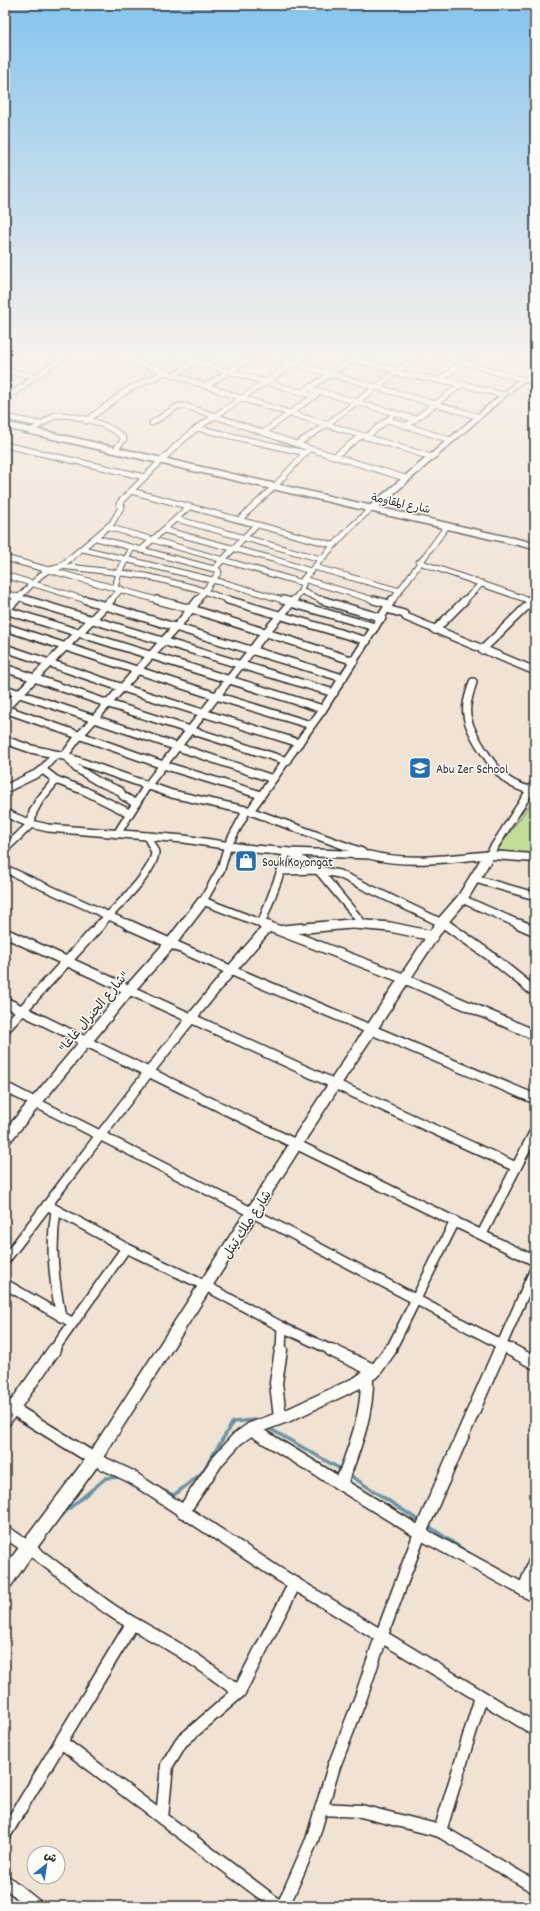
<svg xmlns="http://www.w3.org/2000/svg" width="540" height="1911" viewBox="0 0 540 1911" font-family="Dekko,'Playpen Sans Arabic',sans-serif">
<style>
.green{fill:#c1de96;stroke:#768460}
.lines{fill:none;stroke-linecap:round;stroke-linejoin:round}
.stream{stroke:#6a95a5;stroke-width:3.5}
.street-far3-casing{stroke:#2b2b2b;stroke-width:7}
.street-far2-casing{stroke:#2b2b2b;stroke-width:10}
.street-far1-casing{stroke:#2b2b2b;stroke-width:12}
.street-casing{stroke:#2b2b2b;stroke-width:15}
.secondary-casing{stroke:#2b2b2b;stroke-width:3}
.highway-casing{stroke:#2b2b2b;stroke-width:3}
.street-far3{stroke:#fdfcf7;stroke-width:5}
.street-far2{stroke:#fdfcf7;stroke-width:7}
.street-far1{stroke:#fdfcf7;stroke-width:9}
.street{stroke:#fdfcf7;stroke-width:12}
.secondary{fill:#fdfcf7;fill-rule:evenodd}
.highway{fill:#fdfcf7;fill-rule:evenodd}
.labels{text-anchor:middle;stroke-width:3;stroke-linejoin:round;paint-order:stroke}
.far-street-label{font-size:11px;fill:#2b2b2b;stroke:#fdfcf7}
.poi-label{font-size:13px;fill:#2b2b2b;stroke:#fdfcf7;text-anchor:start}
.street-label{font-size:13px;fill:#2b2b2b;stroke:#fdfcf7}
</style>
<rect width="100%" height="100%" fill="#f0e3d4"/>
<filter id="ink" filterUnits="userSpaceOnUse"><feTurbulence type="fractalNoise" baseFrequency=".025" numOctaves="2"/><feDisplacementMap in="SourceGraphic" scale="8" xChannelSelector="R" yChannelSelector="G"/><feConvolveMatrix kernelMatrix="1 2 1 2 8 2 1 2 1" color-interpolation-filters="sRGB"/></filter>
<g filter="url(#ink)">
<!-- green -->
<path class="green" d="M535,797V856L497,851Z"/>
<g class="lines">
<!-- stream -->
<g class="stream">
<path d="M267,1427L342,1470"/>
<path d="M348,1474L421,1522"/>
<path d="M158,1488L174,1495L202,1473L233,1422L254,1420L258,1422"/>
<path d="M59,1517L106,1478L120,1477"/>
<path d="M427,1525L471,1555"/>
<path d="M5,1562L13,1557"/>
</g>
<!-- street-far3 casing -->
<g class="street-far3-casing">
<g id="street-far3">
<path d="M102,354L134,361L241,398L431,457"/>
<path d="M261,354L477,416"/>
<path d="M359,354L368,356L375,354"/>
<path d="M433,354L522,379"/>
<path d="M506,354L535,361"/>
<path d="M172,355L315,396"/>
<path d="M352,359L398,371"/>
<path d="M5,362L16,354"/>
<path d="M155,368L174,354"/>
<path d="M5,370L35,377"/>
<path d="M396,373L462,384L503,395"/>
<path d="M174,375L209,354"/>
<path d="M440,380L473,354"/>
<path d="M526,380L535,372"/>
<path d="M206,386L256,354"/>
<path d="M308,388L415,419"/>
<path d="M306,390L361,354"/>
<path d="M5,399L67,354"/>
<path d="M5,417L40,424"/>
<path d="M388,420L450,440"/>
<path d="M86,421L129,389L166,372"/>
<path d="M152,423L178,406H186L311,449L405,478"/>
<path d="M406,426L462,384"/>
<path d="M197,428L305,453"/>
<path d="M31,431L55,415C74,414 112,424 124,439L115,450"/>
<path d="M264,432L317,394"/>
<path d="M366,437L391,417"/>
<path d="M297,444L326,425L420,354"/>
<path d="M5,445L145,477"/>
<path d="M335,456L361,436"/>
<path d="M131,491L333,545"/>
<path d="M176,519L321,559"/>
<path d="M239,520L274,487L308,450"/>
<path d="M108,527L303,583"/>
<path d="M164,530L273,559L310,571"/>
<path d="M96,538L214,569L256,525"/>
<path d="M83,549L229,584L286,601"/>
<path d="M141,550L189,507"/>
<path d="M5,558L49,570L60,567L112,523L122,506L119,504L121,501L177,445L197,428L308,354"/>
<path d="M419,562L531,601"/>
<path d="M61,566L146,576L195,588L231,601"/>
<path d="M314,567L400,591"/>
<path d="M5,575L89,601"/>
<path d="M303,579L377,601"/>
<path d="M115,588L119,572L132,548"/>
<path d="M301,591L324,601"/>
<path d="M5,593L30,601"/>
<path d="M15,601L41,575L49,570L161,601"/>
<path d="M110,601L121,589"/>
<path d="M197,601L219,572L216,568"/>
<path d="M293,601L301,591L305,577L352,526L371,509"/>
<path d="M392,601L447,526"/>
<path d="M464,601L482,583"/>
</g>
</g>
<!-- street-far2 casing -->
<g class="street-far2-casing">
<g id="street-far2">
<path d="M27,600L334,693"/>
<path d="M86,600L343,678"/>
<path d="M157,600L195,610L354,661"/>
<path d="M228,600L367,641"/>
<path d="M283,600L291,602"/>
<path d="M322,600L382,618"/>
<path d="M374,600L389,604"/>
<path d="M528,600L535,602"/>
<path d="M291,603L375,627"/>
<path d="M387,609L404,614L406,617L535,671"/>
<path d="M5,610L323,709"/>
<path d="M5,611L16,600"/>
<path d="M5,627L216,696L311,725"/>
<path d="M435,630L465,600"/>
<path d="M5,648L123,688L299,743"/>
<path d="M482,650L532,601"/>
<path d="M5,668L109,704L287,761"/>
<path d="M473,682C470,693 465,704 467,715C469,733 494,769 507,780C514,785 522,788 530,790"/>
<path d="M5,689L273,779"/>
<path d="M5,708L111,600"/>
<path d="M5,709L163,765L261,795"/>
<path d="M5,740L31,749L64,756L172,794L250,811L323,709L392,600"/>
<path d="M64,756L80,735L184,618L198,600"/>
<path d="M69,759L76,768L97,781L120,791L123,796L135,803"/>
<path d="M56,780L85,791L129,813"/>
<path d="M5,789L40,772L55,755"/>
<path d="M247,810L228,845L221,869L203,901L265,925"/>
<path d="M250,811L362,852"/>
<path d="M5,813L31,824L48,828L184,839L244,848L290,852L369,855C408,865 450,858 489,855L535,783"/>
<path d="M117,834L147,786L265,633L294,600"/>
<path d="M5,849L31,824L33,812L39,801L56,780L43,770"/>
<path d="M291,853L318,870L339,874L446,925"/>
<path d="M5,869L129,925"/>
<path d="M281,871L287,852"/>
<path d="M475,879L535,896"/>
<path d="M462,899L521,925"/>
<path d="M262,922L281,871L318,870L363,924"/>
<path d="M100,925C114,909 154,873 155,852L147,836"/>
<path d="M327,925H374"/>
</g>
</g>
<!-- street-far1 casing -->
<g class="street-far1-casing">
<g id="street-far1">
<path d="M127,924L230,970L535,1099"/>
<path d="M262,924L405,979L535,1035"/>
<path d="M355,924L390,927L433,936"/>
<path d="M445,924L489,955L535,992"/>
<path d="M519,924L535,931"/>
<path d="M283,930L350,924"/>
<path d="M5,933L516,1167"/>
<path d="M5,1002L535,1261"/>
<path d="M5,1029L101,924"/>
<path d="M5,1087L253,1213L513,1351"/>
<path d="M47,1205L126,1248L206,1286L282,1327L333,1351"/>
<path d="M56,1211C50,1247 54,1281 61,1317"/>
<path d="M482,1234L535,1131"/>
<path d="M5,1260C92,1148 175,1032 269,926"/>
<path d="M5,1284L73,1323L53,1351"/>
<path d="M73,1323L126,1248"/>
<path d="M281,1351L282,1327"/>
<path d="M390,1351L455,1221"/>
<path d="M499,1351L535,1269"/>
</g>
</g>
<!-- street casing -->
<g class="street-casing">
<g id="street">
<path d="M331,1350L375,1371"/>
<path d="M511,1350L535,1363"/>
<path d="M5,1404L94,1459L130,1476L277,1573L535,1729"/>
<path d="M280,1418L276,1383L281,1350"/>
<path d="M5,1420L54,1350"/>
<path d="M251,1429L420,1533L524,1590"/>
<path d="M341,1484C354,1449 368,1415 367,1377"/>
<path d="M183,1512L218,1460L237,1439L251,1429L289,1415L357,1383L375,1371L390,1350"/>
<path d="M5,1532C42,1555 75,1585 111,1610C130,1623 151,1633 171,1645C195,1659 217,1675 239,1692L181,1742L167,1765L162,1818"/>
<path d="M535,1561L524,1590L535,1596"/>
<path d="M239,1692L295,1583"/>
<path d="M61,1742L279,1906"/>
<path d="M321,1809L361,1811L440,1831L535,1887"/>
<path d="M440,1831L481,1697"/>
<path d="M5,1834L132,1624"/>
<path d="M5,1881L36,1906"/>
<path d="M283,1906L312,1840L334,1766L361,1697L381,1637L420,1533L500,1350"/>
</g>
</g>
<!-- secondary casing -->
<g class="secondary-casing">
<g id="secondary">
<path d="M522,377L535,381V385L523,381L374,511H368V507Z"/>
<path d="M489,851L535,854V862L492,859L466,902L446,925L338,1089L99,1464L34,1552L11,1586L5,1588V1566L89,1454L330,1081L438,919L458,896L485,852Z"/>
<path d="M203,897L207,898L208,901L207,904L174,947L133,993L9,1143L5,1144V1130L125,987L166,941L199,898Z"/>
</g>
</g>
<!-- highway casing -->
<g class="highway-casing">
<path id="highway" d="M5,422L535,543V549L5,428Z"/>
</g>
<!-- street-far3 -->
<use href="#street-far3" class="street-far3"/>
<!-- street-far2 -->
<use href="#street-far2" class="street-far2"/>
<!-- street-far1 -->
<use href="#street-far1" class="street-far1"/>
<!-- street -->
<use href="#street" class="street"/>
<!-- secondary -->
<use href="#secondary" class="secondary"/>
<!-- highway -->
<use href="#highway" class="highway"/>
</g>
</g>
<!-- sky -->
<linearGradient id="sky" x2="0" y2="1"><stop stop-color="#86c4ee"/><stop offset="0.57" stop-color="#f8f2ec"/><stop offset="1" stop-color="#f8f2ec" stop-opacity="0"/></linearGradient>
<rect width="540" height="621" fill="url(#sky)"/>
<!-- icons -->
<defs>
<g id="school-square" transform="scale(1.15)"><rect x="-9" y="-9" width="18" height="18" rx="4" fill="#1f6fb2" stroke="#fdfcf7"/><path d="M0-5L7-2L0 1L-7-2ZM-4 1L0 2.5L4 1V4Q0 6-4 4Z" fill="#fff"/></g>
<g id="shop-square" transform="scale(1.15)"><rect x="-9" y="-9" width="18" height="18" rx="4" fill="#1f6fb2" stroke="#fdfcf7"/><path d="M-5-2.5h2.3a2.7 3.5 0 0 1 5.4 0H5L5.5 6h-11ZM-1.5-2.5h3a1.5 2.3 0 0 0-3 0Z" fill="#fff"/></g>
</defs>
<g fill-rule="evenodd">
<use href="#school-square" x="420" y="768"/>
<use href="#shop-square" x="246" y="861"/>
</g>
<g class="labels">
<!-- far-street labels -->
<g class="far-street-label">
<text transform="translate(401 503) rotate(12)" y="4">شارع المقاومة</text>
</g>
<!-- poi labels -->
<g class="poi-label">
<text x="436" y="773">Abu Zer School</text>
<text x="262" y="866">Souk Koyongat</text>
</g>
<!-- street labels -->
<g class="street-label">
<text transform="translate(93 1011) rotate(-50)" y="5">"شارع الجنرال غاغا"</text>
<text transform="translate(246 1224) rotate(-57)" y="5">شارع ملك تيتل</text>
</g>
</g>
<!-- margin -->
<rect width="540" height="1911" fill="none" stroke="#fdfcf7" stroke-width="20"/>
<rect x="10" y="10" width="520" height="1891" fill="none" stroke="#2b2b2b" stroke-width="1.5" filter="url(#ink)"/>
<!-- north arrow -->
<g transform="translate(46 1865) rotate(30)"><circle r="19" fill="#fdfcf7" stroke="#a9a8a5"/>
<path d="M0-3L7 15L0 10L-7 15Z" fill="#1f6fb2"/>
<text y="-6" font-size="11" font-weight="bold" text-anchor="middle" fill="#2b2b2b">ش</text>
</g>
</svg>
